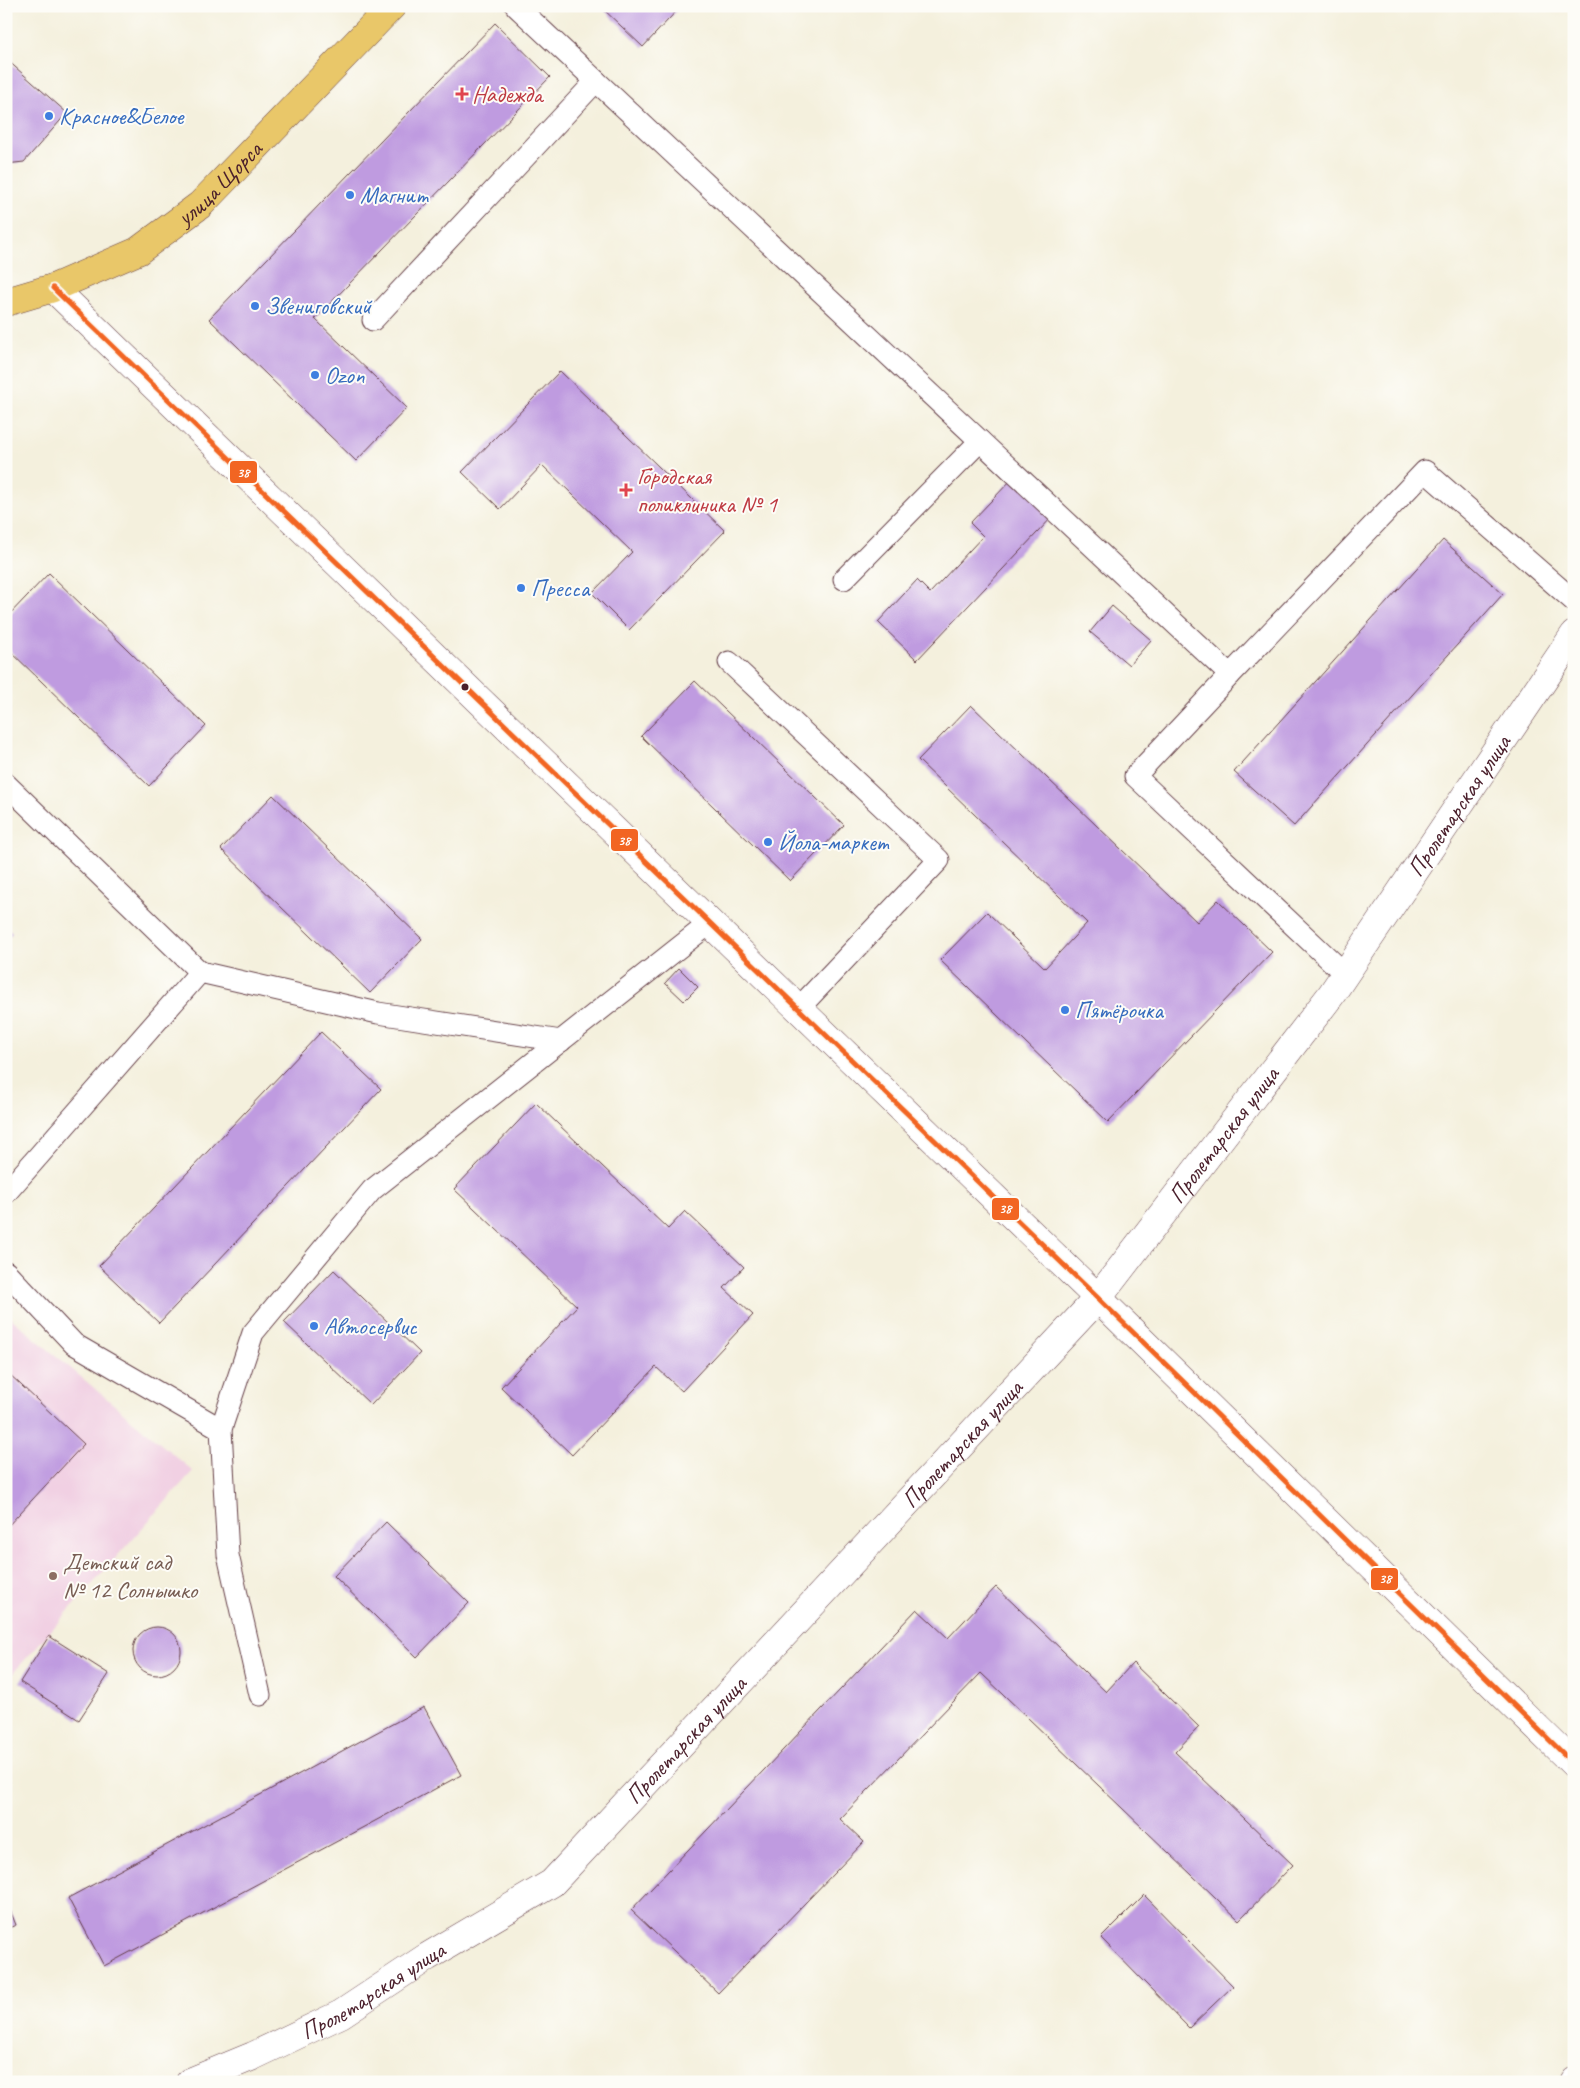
<svg xmlns="http://www.w3.org/2000/svg" width="1580" height="2088" viewBox="0 0 1580 2088" font-family="Caveat,sans-serif">
<style>
.built{fill:#f1d0e3}
.building{fill:#bf9be0}
.lines{fill:none;stroke-linecap:round;stroke-linejoin:round}
.lane-casing{stroke:#643e46;stroke-width:23}
.street-casing{stroke:#643e46;stroke-width:29}
.primary-casing{stroke:#643e46;stroke-width:29}
.lane{stroke:#fff;stroke-width:21}
.street{stroke:#fff;stroke-width:28}
.primary{stroke:#e9c769;stroke-width:28}
.bus-1-casing{stroke:#fdfcf7;stroke-width:9}
.bus-1{stroke:#f26522;stroke-width:5}
.health-dot{fill:#e0444e;stroke:#fdfcf7;stroke-width:2}
.shop-dot{fill:#3f7fe0;stroke:#fdfcf7;stroke-width:2}
.bus-dot{fill:#4a1f2b;stroke:#fdfcf7;stroke-width:2}
.education-dot{fill:#8d6e63;stroke:#fdfcf7;stroke-width:2}
.labels{text-anchor:middle;stroke-width:4;stroke-linejoin:round;paint-order:stroke}
.health-label{font-size:24px;fill:#be3a42;stroke:#fdfcf7;text-anchor:start}
.shop-label{font-size:24px;fill:#366cbe;stroke:#fdfcf7;text-anchor:start}
.street-label{font-size:24px;fill:#4a1f2b;stroke:#fdfcf7}
.education-label{font-size:24px;fill:#785e54;stroke:#fdfcf7;text-anchor:start}
.line-badge{stroke:#fdfcf7;stroke-width:2}
.badge-label{font-size:14px;text-anchor:middle;font-weight:bold;fill:#fff}
</style>
<rect width="100%" height="100%" fill="#fdfcf7"/>
<filter id="ink" filterUnits="userSpaceOnUse"><feTurbulence type="fractalNoise" baseFrequency=".02" numOctaves="2"/><feDisplacementMap in="SourceGraphic" scale="10" xChannelSelector="R" yChannelSelector="G"/><feConvolveMatrix kernelMatrix="1 2 1 2 8 2 1 2 1" color-interpolation-filters="sRGB"/></filter>
<filter id="wash" filterUnits="userSpaceOnUse"><feTurbulence type="fractalNoise" baseFrequency=".0096" numOctaves="4" result="noise"/><feDisplacementMap in="SourceGraphic" scale="20" xChannelSelector="R" yChannelSelector="G"/><feGaussianBlur stdDeviation="1.12" result="paint"/><feColorMatrix in="noise" values="0 0 0 0 0 0 0 0 0 0 0 0 0 0 0 0 0 1.4 0 .05"/><feComposite in="paint" operator="in"/></filter>
<g filter="url(#wash)">
<rect width="100%" height="100%" fill="#f4f0dd"/>
<!-- built -->
<path class="built" d="M6,1314L193,1471L6,1681Z"/>
<g id="blocks">
<!-- building -->
<g class="building">
<path d="M600,6H681L643,47Z"/>
<path d="M495,23L550,77L315,319L407,408L356,461L209,319Z"/>
<path d="M6,59L67,113L24,162L6,164Z"/>
<path d="M560,371L725,531L629,630L592,593L632,552L542,465L500,509L462,472Z"/>
<path d="M1014,477L1054,515L917,660L878,622L917,580L930,593L983,536L970,523Z"/>
<path d="M1443,540L1503,594L1294,826L1234,772Z"/>
<path d="M49,573L206,726L149,786L6,647V618Z"/>
<path d="M1112,606L1151,640L1129,665L1090,632Z"/>
<path d="M695,681L844,825L790,881L641,736Z"/>
<path d="M971,705L1197,922L1218,900L1272,952L1108,1122L940,960L987,912L1045,968L1087,923L918,760Z"/>
<path d="M273,795L422,939L370,993L221,849Z"/>
<path d="M6,928L12,933L6,939Z"/>
<path d="M679,968L698,987L684,1001L665,983Z"/>
<path d="M321,1032L381,1089L159,1323L99,1266Z"/>
<path d="M536,1103L668,1229L685,1211L744,1267L724,1288L753,1315L682,1391L656,1367L572,1455L501,1387L577,1306L454,1189Z"/>
<path d="M334,1270L420,1353L371,1405L284,1322Z"/>
<path d="M6,1371L84,1444L6,1528Z"/>
<path d="M386,1522L469,1603L417,1657L334,1576Z"/>
<path d="M996,1587L1106,1692L1133,1663L1199,1727L1175,1752L1293,1865L1239,1920L981,1673L840,1819L864,1842L718,1993L631,1910L917,1609L948,1638Z"/>
<circle cx="157" cy="1651" r="24"/>
<path d="M49,1636L109,1674L79,1720L20,1682Z"/>
<path d="M424,1707L461,1775L104,1966L68,1898Z"/>
<path d="M1144,1895L1233,1986L1189,2028L1101,1938Z"/>
<path d="M6,1900L16,1925L6,1929Z"/>
</g>
</g>
</g>
<g filter="url(#ink)">
<use href="#blocks" fill-opacity="0" stroke="#643e46" stroke-width="1"/>
<g class="lines">
<!-- lane casing -->
<g class="lane-casing">
<g id="lane">
<path d="M516,6L1230,675L1425,471L1574,601"/>
<path d="M373,320L596,81"/>
<path d="M844,579L980,441"/>
<path d="M729,662L939,860L798,1009"/>
<path d="M1230,675L1135,776L1345,974"/>
<path d="M6,784L200,972"/>
<path d="M6,1193L200,972L378,1013L561,1041"/>
<path d="M6,1272L74,1344L221,1429"/>
<path d="M260,1695L228,1555L221,1429L253,1333L372,1190L710,923"/>
</g>
</g>
<!-- street casing -->
<g class="street-casing">
<g id="street">
<path d="M53,288L1098,1298L1574,1764"/>
<path id="s1" d="M190,2082L253,2056L341,2014L427,1957L552,1883L1098,1298L1331,995L1574,635"/>
<path d="M1573,2082L1574,2080"/>
</g>
</g>
<!-- primary casing -->
<g class="primary-casing">
<g id="primary">
<path id="s2" d="M6,302L53,288L138,251L200,205L392,6"/>
</g>
</g>
<!-- lane -->
<use href="#lane" class="lane"/>
<!-- street -->
<use href="#street" class="street"/>
<!-- primary -->
<use href="#primary" class="primary"/>
<!-- bus-1 casing -->
<g class="bus-1-casing">
<path id="bus-1" d="M53,288L1098,1298L1574,1764"/>
</g>
<!-- bus-1 -->
<use href="#bus-1" class="bus-1"/>
</g>
</g>
<!-- markers -->
<g class="health-dot">
<path d="M459.5 86.5h5v5h5v5h-5v5h-5v-5h-5v-5h5z"/>
<path d="M623.5 482.5h5v5h5v5h-5v5h-5v-5h-5v-5h5z"/>
</g>
<g class="shop-dot">
<circle cx="49" cy="116" r="5"/>
<circle cx="350" cy="195" r="5"/>
<circle cx="255" cy="306" r="5"/>
<circle cx="315" cy="375" r="5"/>
<circle cx="521" cy="588" r="5"/>
<circle cx="768" cy="842" r="5"/>
<circle cx="1065" cy="1010" r="5"/>
<circle cx="314" cy="1326" r="5"/>
</g>
<circle class="bus-dot" cx="465" cy="687" r="4.5"/>
<circle class="education-dot" cx="53" cy="1576" r="5"/>
<g class="labels">
<!-- health labels -->
<g class="health-label">
<text x="472" y="102">Надежда</text>
<text x="637" y="484">Городская<tspan x="637" dy="28">поликлиника № 1</tspan></text>
</g>
<!-- shop labels -->
<g class="shop-label">
<text x="59" y="124">Красное&amp;Белое</text>
<text x="360" y="203">Магнит</text>
<text x="265" y="314">Звениговский</text>
<text x="325" y="383">Ozon</text>
<text x="531" y="596">Пресса</text>
<text x="778" y="850">Йола-маркет</text>
<text x="1075" y="1018">Пятёрочка</text>
<text x="324" y="1334">Автосервис</text>
</g>
<!-- street labels -->
<g class="street-label">
<text dy="8" stroke="none"><textPath href="#s2" startOffset="248">улица Щорса</textPath></text>
<text dy="8" stroke="none"><textPath href="#s1" startOffset="1825">Пролетарская улица</textPath></text>
<text dy="8" stroke="none"><textPath href="#s1" startOffset="1420">Пролетарская улица</textPath></text>
<text dy="8" stroke="none"><textPath href="#s1" startOffset="1015">Пролетарская улица</textPath></text>
<text dy="8" stroke="none"><textPath href="#s1" startOffset="610">Пролетарская улица</textPath></text>
<text dy="8" stroke="none"><textPath href="#s1" startOffset="205">Пролетарская улица</textPath></text>
</g>
<!-- education labels -->
<g class="education-label">
<text x="63" y="1570">Детский сад<tspan x="63" dy="28">№ 12 Солнышко</tspan></text>
</g>
</g>
<g class="line-badge">
<rect x="229" y="460" width="29" height="24" rx="5" fill="#f26522"/>
<rect x="610" y="828" width="29" height="24" rx="5" fill="#f26522"/>
<rect x="991" y="1197" width="29" height="24" rx="5" fill="#f26522"/>
<rect x="1370" y="1567" width="29" height="24" rx="5" fill="#f26522"/>
</g>
<g class="badge-label">
<text x="243" y="477">38</text>
<text x="624" y="845">38</text>
<text x="1005" y="1213">38</text>
<text x="1385" y="1583">38</text>
</g>
<!-- margin -->
<rect width="1580" height="2088" fill="none" stroke="#fdfcf7" stroke-width="25"/>
</svg>
